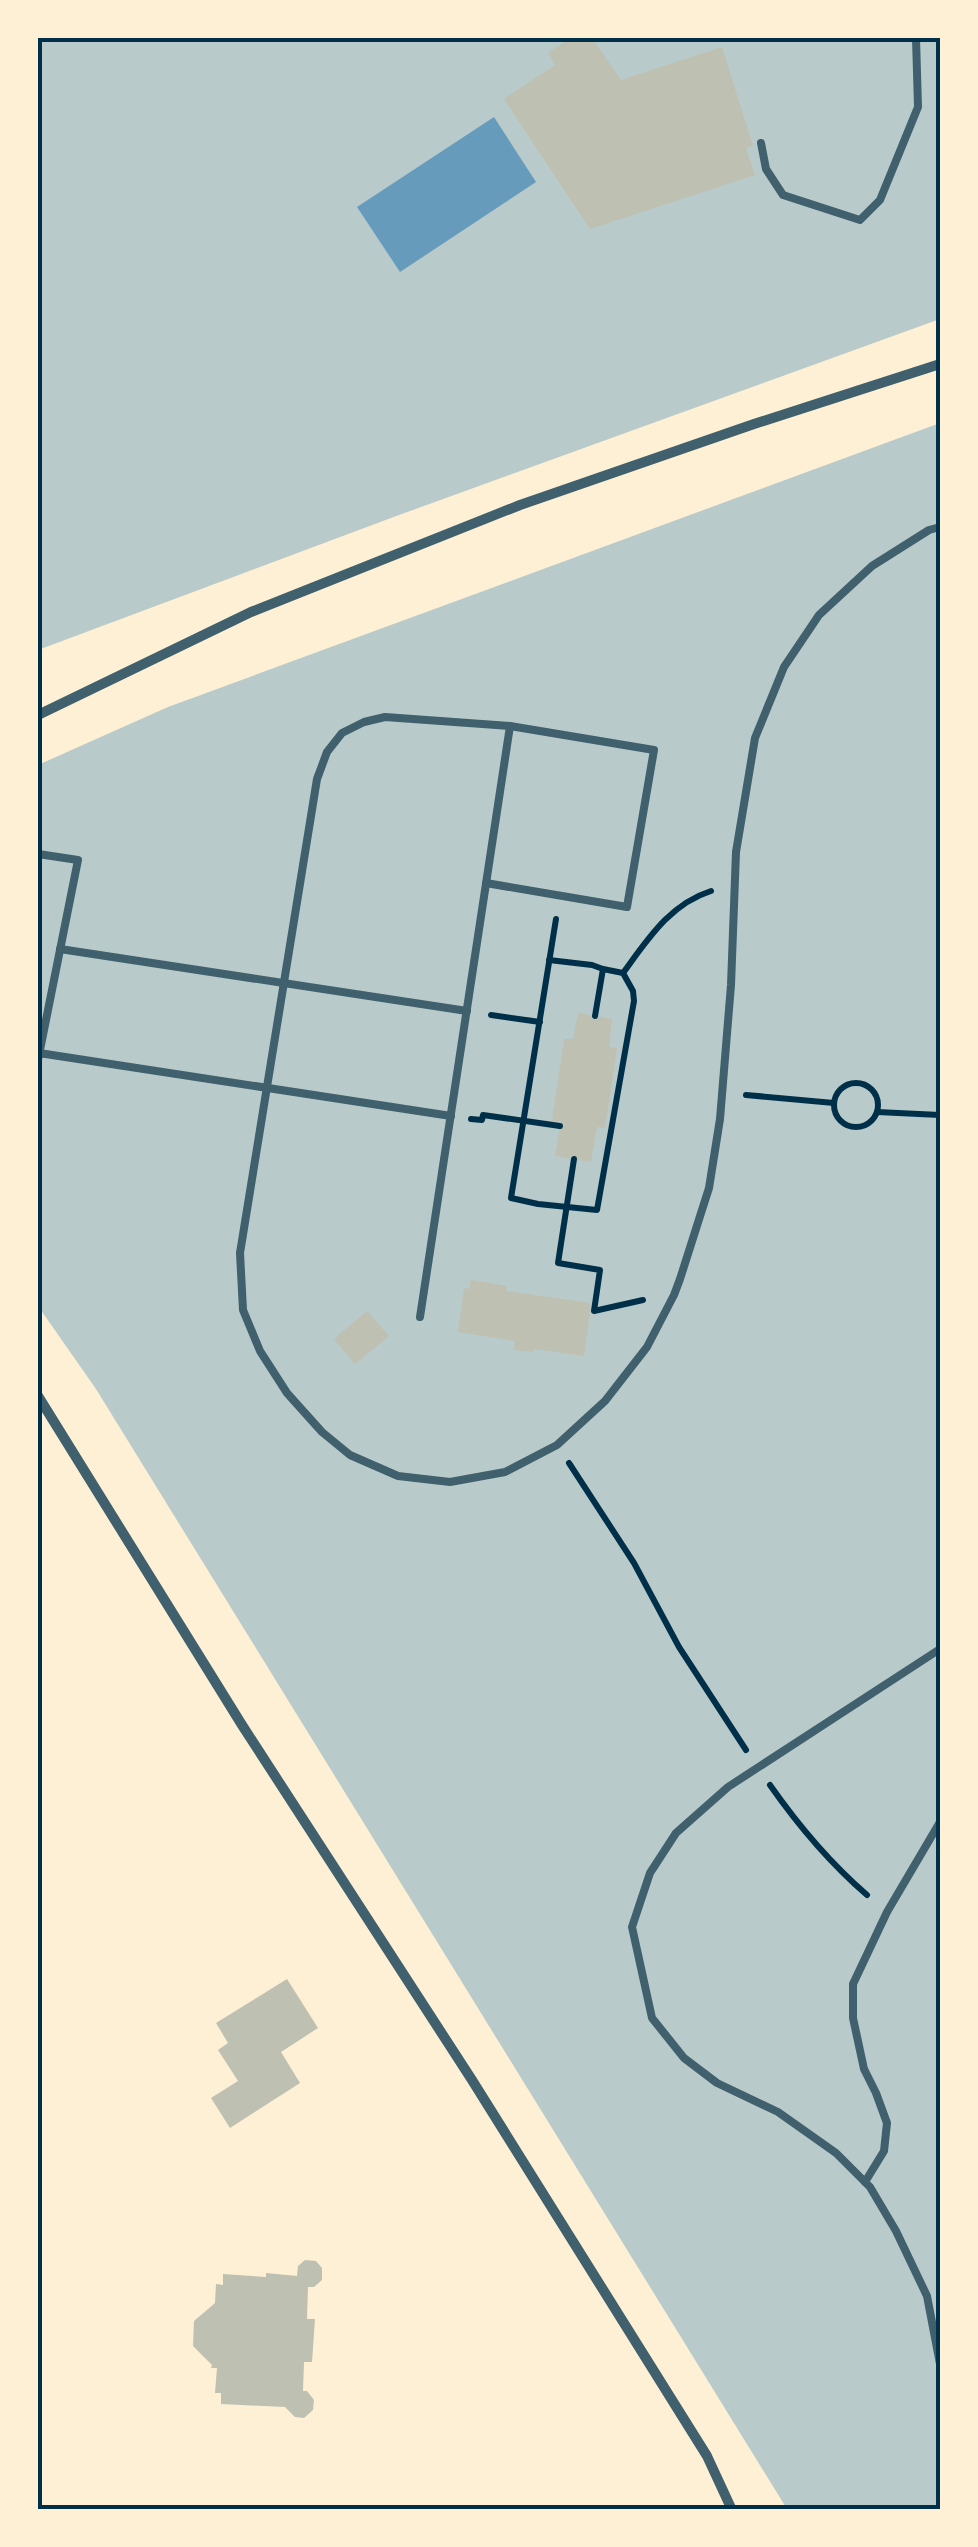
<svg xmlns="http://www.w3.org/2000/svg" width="978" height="2547" viewBox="0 0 978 2547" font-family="'Noto Sans',sans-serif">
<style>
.green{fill:#b9caca}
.water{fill:#669bbc}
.building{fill:#bec0b2}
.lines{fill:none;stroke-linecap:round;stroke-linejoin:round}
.path{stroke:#003049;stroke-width:6}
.service{stroke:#3f606c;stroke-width:8}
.minor{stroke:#3f606c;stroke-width:10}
.neatline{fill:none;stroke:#003049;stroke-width:4}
</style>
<rect width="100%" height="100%" fill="#fdf0d5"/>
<!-- green -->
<g class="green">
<path d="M38,38H940V319L399,515L38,650Z"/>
<path d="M940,423V2509H787L96,1389L38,1306V765L168,707Z"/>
</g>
<!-- water -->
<path class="water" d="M494,117L536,182L400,272L357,207Z"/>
<!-- building -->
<g class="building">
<path d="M570,38H592L621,80L722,47L753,146L746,148L755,175L590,229L504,99L555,65L548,53Z"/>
<path d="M578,1013L612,1019L609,1047L617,1048L605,1128L597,1127L591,1162L555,1156L561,1121H552L564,1039H573Z"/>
<path d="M471,1280L507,1286L506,1291L591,1303L584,1356L534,1349L533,1352L514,1350L515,1341L458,1332L464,1288L469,1289Z"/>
<path d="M367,1311L389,1336L355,1364L334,1339Z"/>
<path d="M287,1979L318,2028L281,2052L300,2083L230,2128L211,2098L238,2081L218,2050L228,2043L216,2023Z"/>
<path d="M305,2260L316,2261L322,2268V2280L314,2287H308L307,2319H315L312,2362H304L303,2391H307L314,2400L313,2410L304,2418L295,2417L285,2407L221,2404V2393H215L217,2368H211L212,2365L193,2346L194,2321L215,2303L216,2284L223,2285V2274L266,2277V2273L297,2276L298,2266Z"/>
</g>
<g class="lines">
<!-- path -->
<g class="path">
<path d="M556,919L511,1198L538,1204L597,1210L634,1001L633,991L623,973L603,969"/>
<path d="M549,960L592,965L603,969L595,1016"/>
<path d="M623,973C648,939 670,904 711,891"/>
<path d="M491,1015L540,1022"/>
<circle cx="856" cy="1105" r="22"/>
<path d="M746,1095L834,1103"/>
<path d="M877,1112L940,1115"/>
<path d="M471,1119L482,1120L483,1115L560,1126"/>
<path d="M574,1159L558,1263L600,1270L594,1311L643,1300"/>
<path d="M569,1463L634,1563L679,1647L746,1750"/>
<path d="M770,1785C798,1825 830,1863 867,1895"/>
</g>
<!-- service -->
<g class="service">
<path d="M761,143L766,169L783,195L860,220L880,200L918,107L916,38"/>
<path d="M38,854L78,860L38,1060"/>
<path d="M486,883L627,907L654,750L510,726"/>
<path d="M60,949L467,1011"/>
<path d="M39,1053L451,1116"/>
<path d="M420,1317L510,726L385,717L364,722L342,733L327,752L317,779L240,1253L243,1310L260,1351L287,1393L322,1432L350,1455L398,1476L450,1482L505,1472L557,1445L605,1401L647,1347L674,1295L680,1279L709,1188L720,1119L731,985L736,852L755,738L784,667L819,615L872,566L929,530L940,527"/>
<path d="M940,1649L728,1787L676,1833L650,1873L632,1927L652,2018L684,2058L717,2083L778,2112L836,2153L870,2187L896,2231L927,2296L940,2364"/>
<path d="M865,2182L884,2151L887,2123L876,2093L864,2069L853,2018V1984L887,1912L940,1822"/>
</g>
<!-- minor -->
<g class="minor">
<path d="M38,715L251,612L520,505L754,424L940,364"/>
<path d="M38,1396L242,1725L472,2080L707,2456L732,2510"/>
</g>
</g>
<!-- border -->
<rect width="978" height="2547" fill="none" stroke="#fdf0d5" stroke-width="80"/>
<rect x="40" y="40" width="898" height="2467" class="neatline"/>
</svg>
